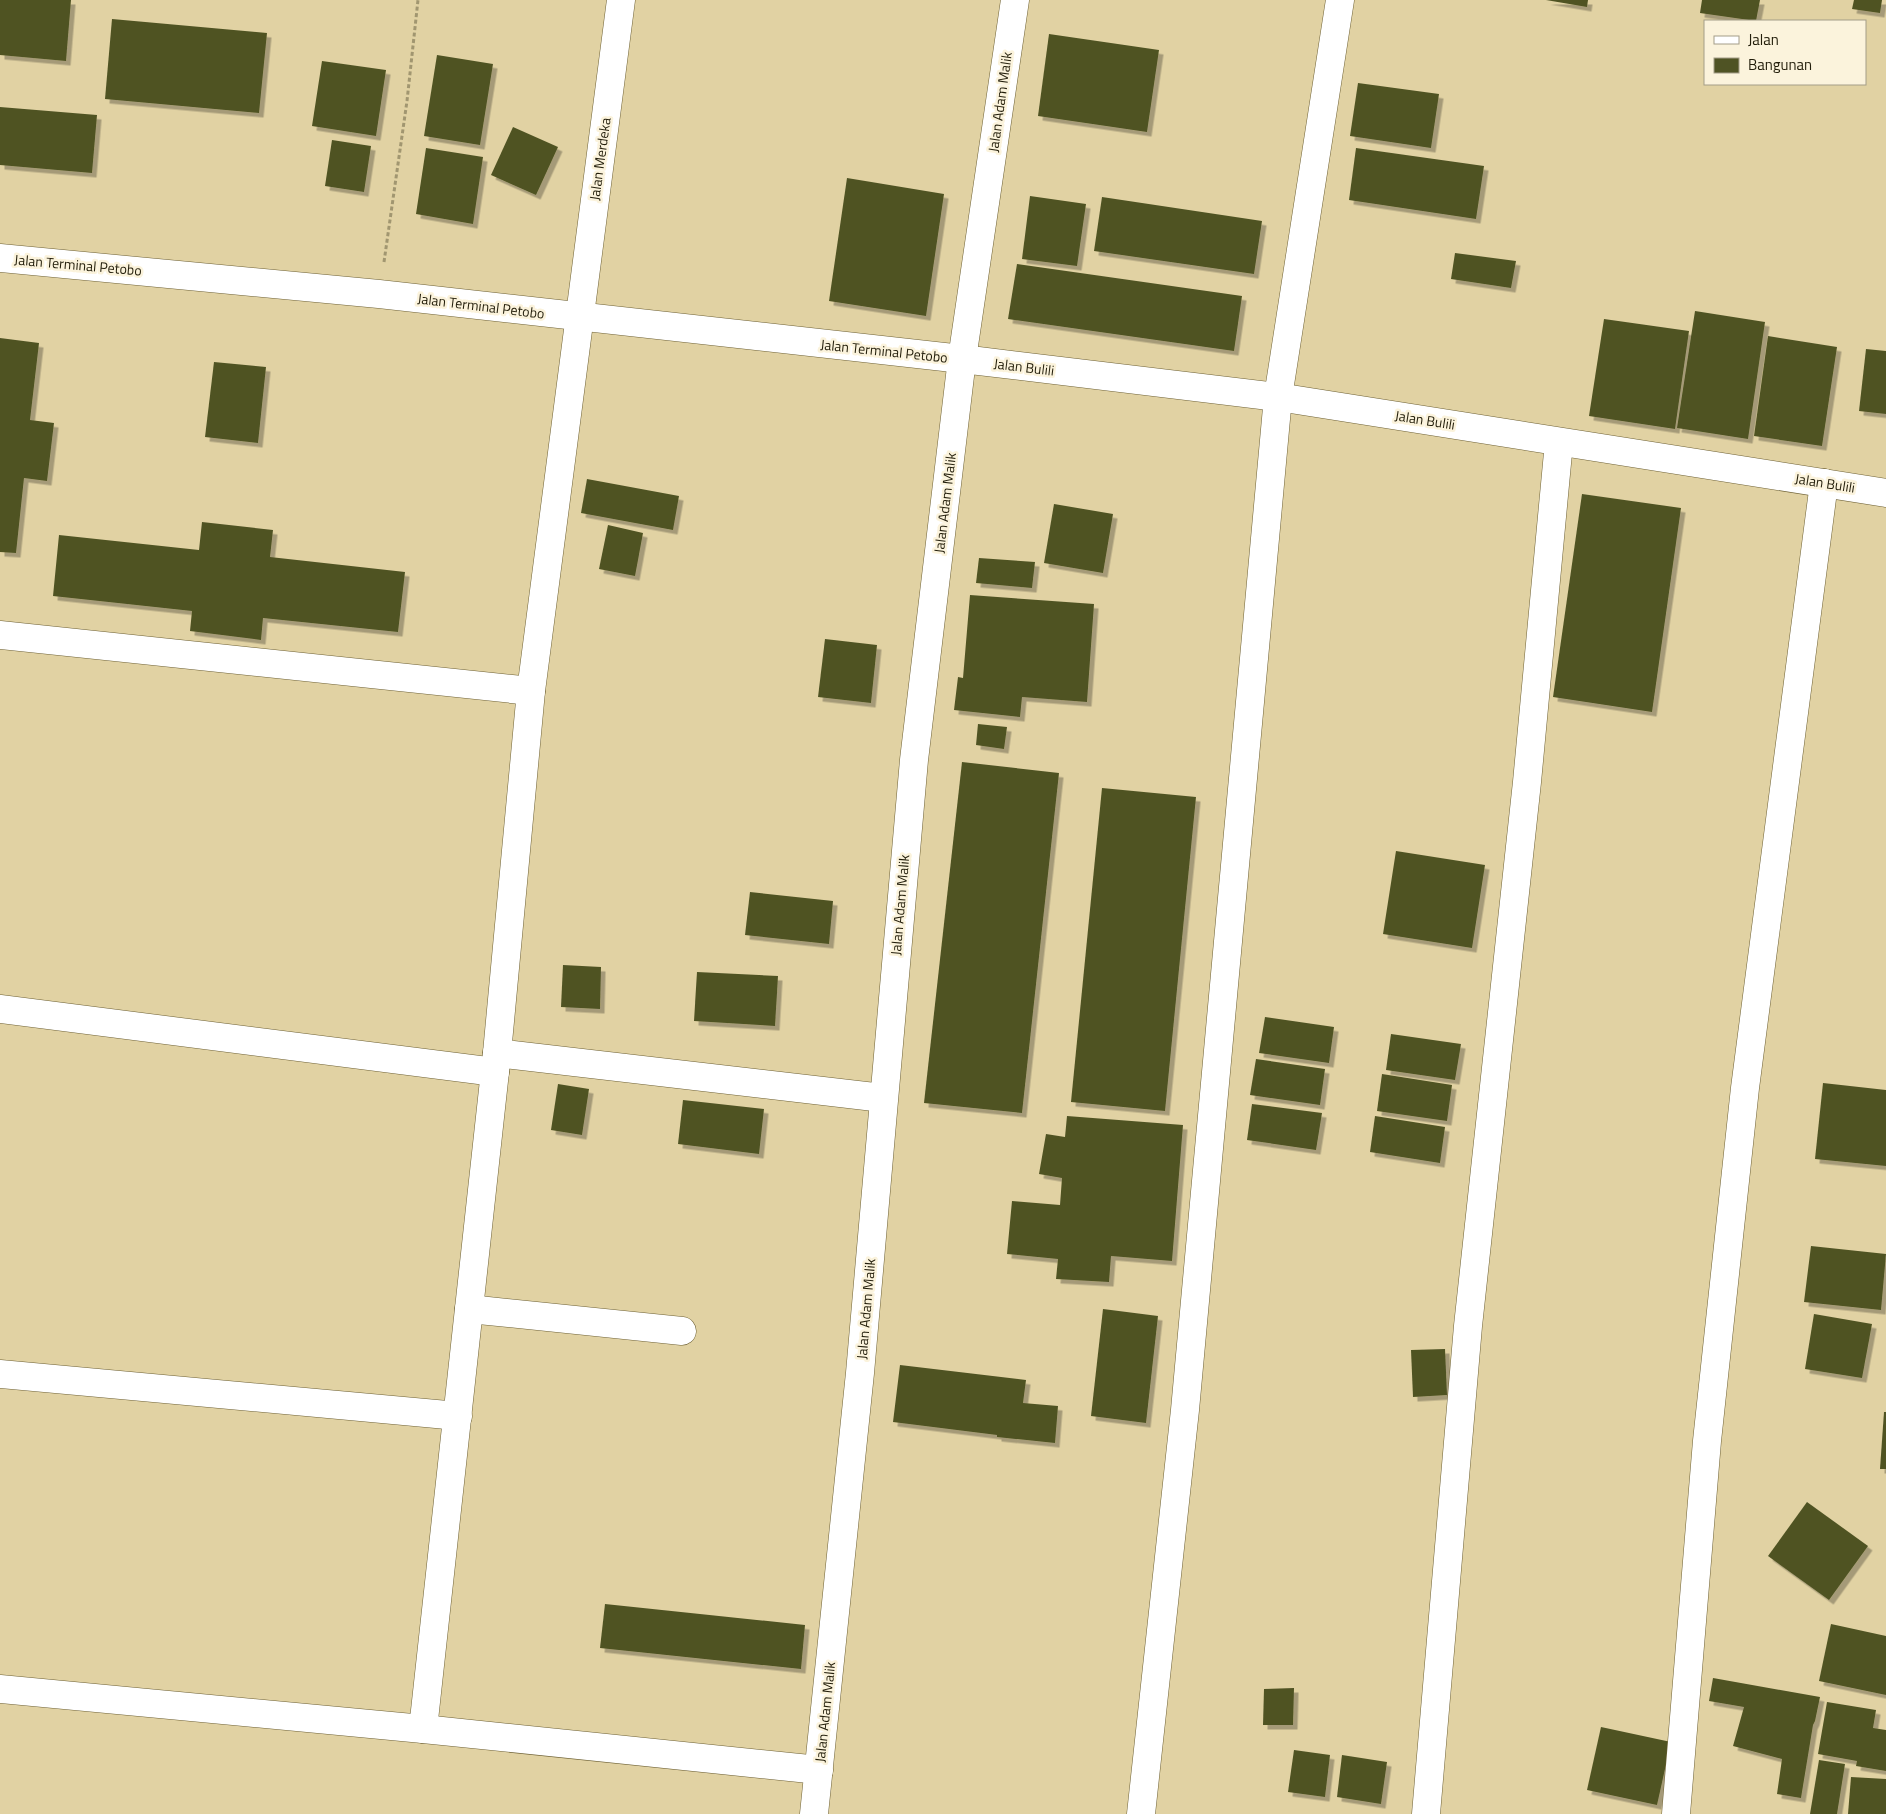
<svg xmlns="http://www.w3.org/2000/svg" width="1886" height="1814" viewBox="0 0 1886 1814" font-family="'Titillium Web',sans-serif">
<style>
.building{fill:#4f5324;filter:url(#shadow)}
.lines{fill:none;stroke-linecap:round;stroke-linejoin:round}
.minor-casing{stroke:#6e6135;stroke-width:29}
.path{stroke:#a19670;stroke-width:3;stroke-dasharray:4 2.5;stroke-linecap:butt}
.minor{stroke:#fff;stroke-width:28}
.labels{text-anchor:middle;stroke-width:5;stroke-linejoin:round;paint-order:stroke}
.street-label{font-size:14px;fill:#221d0a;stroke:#fbf3dc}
</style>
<defs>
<filter id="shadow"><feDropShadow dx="4.5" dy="4.5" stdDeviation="0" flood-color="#0004"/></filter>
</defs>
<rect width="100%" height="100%" fill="#e1d2a3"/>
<!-- building -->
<g class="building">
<path d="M0,0H71L66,61L0,55Z"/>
<path d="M1546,0H1588L1587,7Z"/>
<path d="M1702,0H1760L1756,21L1700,13Z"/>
<path d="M1854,0H1882L1880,13L1852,9Z"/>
<path d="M112,19L267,33L259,113L105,99Z"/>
<path d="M1049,34L1159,50L1147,132L1038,116Z"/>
<path d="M437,55L493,64L480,145L424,136Z"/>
<path d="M322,61L386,70L376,136L312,126Z"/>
<path d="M1358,83L1439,94L1431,148L1350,136Z"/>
<path d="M0,107L97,115L92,173L0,165Z"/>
<path d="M513,127L558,147L536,195L491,175Z"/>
<path d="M332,140L371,146L364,192L325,186Z"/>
<path d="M426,148L483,157L473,224L416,214Z"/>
<path d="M1356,148L1484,166L1476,219L1349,200Z"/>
<path d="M847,178L944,194L926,316L829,301Z"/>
<path d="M1030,196L1086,204L1077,266L1022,259Z"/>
<path d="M1102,197L1262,221L1254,274L1094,251Z"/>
<path d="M1455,253L1516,261L1511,288L1451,279Z"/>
<path d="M1017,264L1242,296L1234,351L1008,319Z"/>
<path d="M1695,311L1765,322L1748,439L1677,428Z"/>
<path d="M1604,319L1689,331L1675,429L1589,416Z"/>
<path d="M1768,336L1837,347L1822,446L1754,436Z"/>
<path d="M0,338L39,343L30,420L54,423L47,481L24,478L16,553L0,552Z"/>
<path d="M1866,349L1886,351V414L1859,411Z"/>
<path d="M214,362L266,367L258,443L205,437Z"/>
<path d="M587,479L679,496L673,530L581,513Z"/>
<path d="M1582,494L1681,508L1652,712L1553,697Z"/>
<path d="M1054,504L1113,514L1103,573L1044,563Z"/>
<path d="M202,522L273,530L270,557L405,572L398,632L263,618L261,640L190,631L192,611L53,596L59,535L199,550Z"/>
<path d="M608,525L643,533L635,576L599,569Z"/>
<path d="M979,558L1035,562L1032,588L976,583Z"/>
<path d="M970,595L1094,604L1087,702L1022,697L1020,717L954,710L958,677L963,678Z"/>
<path d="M825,639L877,645L871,703L818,697Z"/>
<path d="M978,724L1007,727L1004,749L976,745Z"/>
<path d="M962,762L1059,773L1022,1113L924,1103Z"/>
<path d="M1102,788L1196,797L1165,1111L1071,1102Z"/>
<path d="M1396,851L1485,865L1472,948L1383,934Z"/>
<path d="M750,892L833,901L829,944L745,935Z"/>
<path d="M563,965L601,967L600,1009L561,1007Z"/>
<path d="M697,972L778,976L775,1026L694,1021Z"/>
<path d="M1265,1017L1334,1027L1329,1063L1259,1053Z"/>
<path d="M1391,1034L1461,1044L1455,1080L1386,1070Z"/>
<path d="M1256,1059L1325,1069L1320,1105L1250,1095Z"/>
<path d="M1382,1074L1452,1085L1447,1121L1377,1111Z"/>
<path d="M1823,1083L1886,1090V1166L1815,1159Z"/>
<path d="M558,1084L589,1089L582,1135L551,1130Z"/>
<path d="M683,1100L764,1109L759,1154L678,1144Z"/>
<path d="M1252,1104L1322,1113L1316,1150L1247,1140Z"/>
<path d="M1067,1116L1183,1125L1172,1261L1111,1256L1109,1282L1056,1279L1058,1259L1007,1254L1012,1201L1060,1205L1062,1178L1039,1174L1046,1134L1065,1137Z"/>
<path d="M1375,1116L1445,1127L1440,1163L1370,1152Z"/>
<path d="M1811,1246L1886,1254L1881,1310L1804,1302Z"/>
<path d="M1103,1309L1158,1316L1146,1423L1091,1416Z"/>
<path d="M1814,1314L1872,1324L1862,1378L1805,1369Z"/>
<path d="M1445,1349L1447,1395L1413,1397L1411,1350Z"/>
<path d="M900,1365L1026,1380L1023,1403L1058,1406L1055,1443L997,1437V1435L893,1422Z"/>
<path d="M1884,1412H1886V1469H1880Z"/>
<path d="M1807,1502L1868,1546L1829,1600L1768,1556Z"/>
<path d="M605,1604L805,1625L801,1669L600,1648Z"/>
<path d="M1831,1624L1886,1636V1695L1819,1681Z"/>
<path d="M1713,1678L1820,1697L1815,1721L1813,1725L1801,1798L1777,1794L1782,1759L1733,1746L1744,1707L1709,1701Z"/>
<path d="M1294,1688L1293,1725H1263L1264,1689Z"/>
<path d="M1827,1702L1876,1710L1873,1728L1886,1730V1771L1856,1766L1857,1761L1818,1754Z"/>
<path d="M1601,1727L1671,1742L1657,1805L1587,1790Z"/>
<path d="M1294,1750L1330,1755L1325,1797L1288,1792Z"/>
<path d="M1342,1755L1387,1762L1381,1804L1337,1797Z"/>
<path d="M1819,1760L1845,1764L1837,1814H1810Z"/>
<path d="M1851,1777L1886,1779V1814H1848Z"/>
</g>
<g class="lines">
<!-- minor casing -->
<g class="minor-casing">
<g id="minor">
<path d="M621,0L531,691L497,1053L883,1098"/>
<path d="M0,258L379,294L962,359L1278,397L1886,493"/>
<path d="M0,635L531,691"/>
<path d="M0,1009L495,1072"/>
<path d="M469,1309L682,1331"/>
<path d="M0,1374L458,1416"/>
<path d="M0,1689L423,1729L819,1770"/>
<path d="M423,1729L497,1053"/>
<path d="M814,1814L860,1373L914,760L962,359L1015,0"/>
<path d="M1141,1814L1185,1410L1278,397L1340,0"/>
<path d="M1426,1814L1468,1326L1527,782L1559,442"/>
<path d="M1676,1814L1707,1441L1745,1088L1824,483"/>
</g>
</g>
<!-- path -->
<path class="path" d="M384,262L407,101L418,0"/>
<!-- minor -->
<use href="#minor" class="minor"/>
</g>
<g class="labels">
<!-- street labels -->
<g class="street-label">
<text transform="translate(1000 102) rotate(-82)" y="5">Jalan Adam Malik</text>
<text transform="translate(600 159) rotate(-82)" y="5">Jalan Merdeka</text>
<text transform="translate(78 265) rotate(5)" y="5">Jalan Terminal Petobo</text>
<text transform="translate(481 306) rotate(7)" y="5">Jalan Terminal Petobo</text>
<text transform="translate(884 351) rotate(6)" y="5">Jalan Terminal Petobo</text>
<text transform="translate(1024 367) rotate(7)" y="5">Jalan Bulili</text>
<text transform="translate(1425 420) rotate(9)" y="5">Jalan Bulili</text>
<text transform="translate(1825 483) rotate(9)" y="5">Jalan Bulili</text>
<text transform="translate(945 503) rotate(-83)" y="5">Jalan Adam Malik</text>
<text transform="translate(900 905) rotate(-85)" y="5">Jalan Adam Malik</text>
<text transform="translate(866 1309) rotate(-85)" y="5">Jalan Adam Malik</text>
<text transform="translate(825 1712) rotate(-84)" y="5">Jalan Adam Malik</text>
</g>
</g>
<!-- legend -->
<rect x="1704" y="20" width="162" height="65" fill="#fbf3dc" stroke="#a49d88"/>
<rect x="1714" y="36" width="25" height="8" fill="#ffffff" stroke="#a49d88"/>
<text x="1748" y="45" font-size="15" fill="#221d0a">Jalan</text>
<rect x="1714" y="58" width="25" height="15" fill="#4f5324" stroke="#a49d88"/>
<text x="1748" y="70" font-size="15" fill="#221d0a">Bangunan</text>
</svg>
